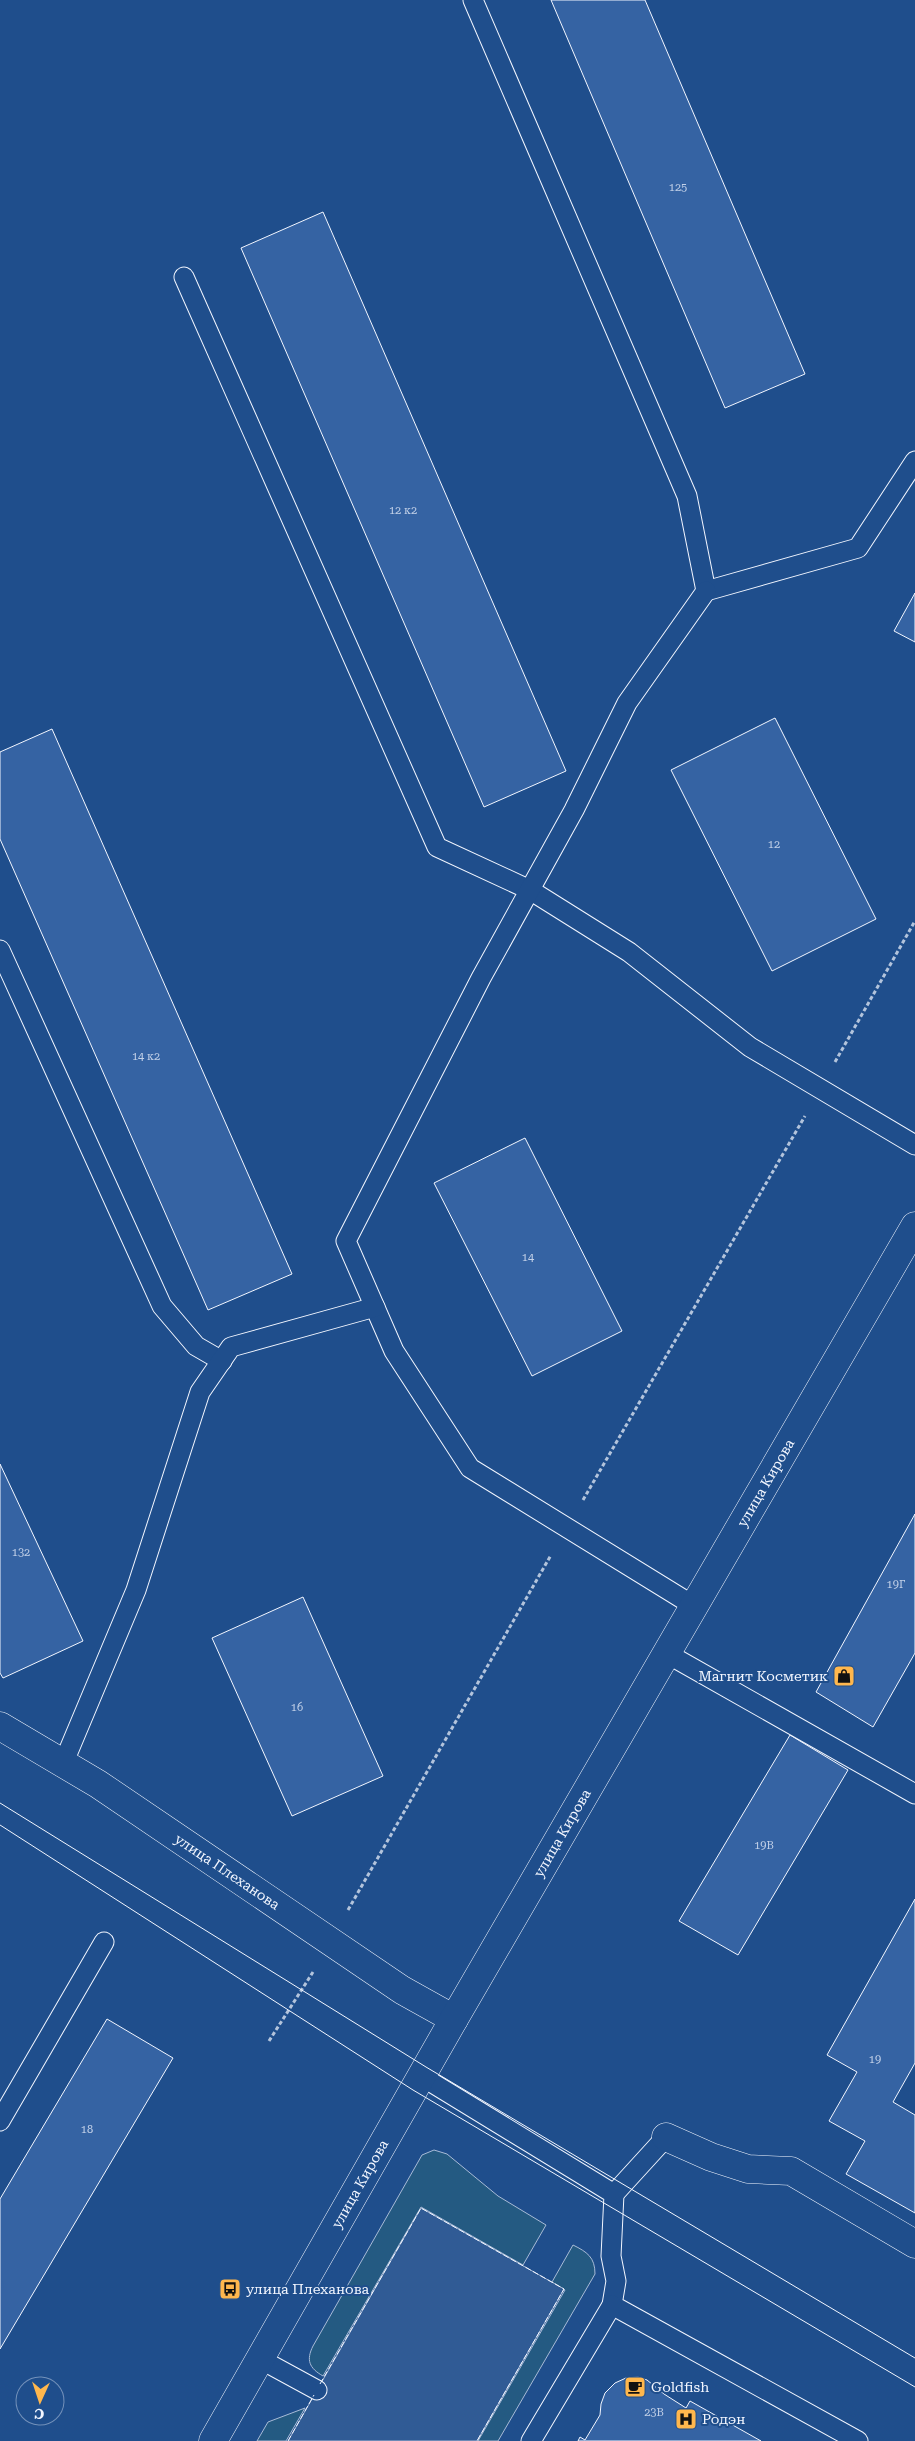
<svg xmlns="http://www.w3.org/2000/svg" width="915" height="2441" viewBox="0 0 915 2441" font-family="'Roboto Serif',serif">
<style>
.green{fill:#245a82;stroke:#a8bbd7}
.parking{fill:#305b95;stroke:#a8bbd7}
.building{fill:#3563a3;stroke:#f2f6ff}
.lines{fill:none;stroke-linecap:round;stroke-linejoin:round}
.lane-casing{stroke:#f2f6ff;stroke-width:21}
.street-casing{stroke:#f2f6ff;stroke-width:29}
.secondary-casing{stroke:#f2f6ff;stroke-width:29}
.path{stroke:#b3c4dc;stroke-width:3;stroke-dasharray:4 2.5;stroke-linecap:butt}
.lane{stroke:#1f4e8c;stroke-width:19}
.street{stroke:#1f4e8c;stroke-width:28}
.secondary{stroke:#1f4e8c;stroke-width:28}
.tram{stroke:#f2f6ff;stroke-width:1}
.fence{stroke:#f2f6ff;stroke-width:1;stroke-dasharray:6 2.5;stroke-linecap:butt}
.labels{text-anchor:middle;stroke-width:4;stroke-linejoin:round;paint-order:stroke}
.number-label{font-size:11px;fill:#c3d1e8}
.street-label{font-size:14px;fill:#f2f6ff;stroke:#1f4e8c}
.poi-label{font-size:14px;fill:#f2f6ff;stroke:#1f4e8c;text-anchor:start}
</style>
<rect width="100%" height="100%" fill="#1f4e8c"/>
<!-- green -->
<g class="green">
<path d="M434,2150L447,2154L498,2196L546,2225L523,2265L421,2207L323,2376C309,2368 306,2360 313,2346L422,2155Z"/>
<path d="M573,2245C587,2252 595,2257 595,2274L498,2441H478L565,2290L552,2282Z"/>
<path d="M305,2408L286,2441H257L268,2422Z"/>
</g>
<!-- parking -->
<path class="parking" d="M421,2208L564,2289L477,2441H288Z"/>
<!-- building -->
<g class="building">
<path d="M551,0H645L805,374L725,408Z"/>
<path d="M323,212L566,771L484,807L241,248Z"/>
<path d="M915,593V642L894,631Z"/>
<path d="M775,718L876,919L772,971L671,770Z"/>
<path d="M52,729L292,1274L208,1310L0,839V752Z"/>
<path d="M525,1138L622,1331L532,1376L434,1183Z"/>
<path d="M0,1464L83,1641L3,1678L0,1673Z"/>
<path d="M915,1514V1653L873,1727L816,1692Z"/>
<path d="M303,1597L383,1776L292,1816L212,1638Z"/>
<path d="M790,1735L848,1770L738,1955L679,1921Z"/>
<path d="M915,1899V2063L893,2102L915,2115V2213L846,2174L865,2141L829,2121L857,2072L827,2055Z"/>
<path d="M107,2019L173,2058L0,2349V2199Z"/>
<path d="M638,2377L647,2380L664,2394L686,2408L690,2401L761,2441H578L580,2437L585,2440L600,2415L601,2404L605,2393L615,2383L626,2378Z"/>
</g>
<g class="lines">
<!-- lane casing -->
<g class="lane-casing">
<g id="lane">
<path d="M473,0L687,496L706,591L858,548L915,461"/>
<path d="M184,277L437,847L530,890L629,952L750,1047L915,1145"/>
<path d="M0,950L162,1306L196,1346L222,1361"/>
<path d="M694,1606L470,1468L394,1351L346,1241L481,978L574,810L627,703L706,591"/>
<path d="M666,1653L915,1794"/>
<path d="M63,1764L136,1590L200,1392L231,1347L375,1307"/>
<path d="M421,2076L614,2194L611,2256L616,2281L612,2305L858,2441"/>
<path d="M0,2121L104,1942"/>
<path d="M614,2194L666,2137"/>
<path d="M260,2359L317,2390"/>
<path d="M531,2441L612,2305"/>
</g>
</g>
<!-- street casing -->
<g class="street-casing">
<g id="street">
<path id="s1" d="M0,1726L98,1784L402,1990L454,2019"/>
<path d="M666,2137L711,2157L748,2169L791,2171L915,2244"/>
</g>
</g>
<!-- secondary casing -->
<g class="secondary-casing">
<g id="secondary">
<path id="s2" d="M213,2441L454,2019L915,1226"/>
</g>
</g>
<!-- path -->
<g class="path">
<path d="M835,1062L915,921"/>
<path d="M583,1500L805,1116"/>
<path d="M348,1910L551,1555"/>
<path d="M269,2041L313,1972"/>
</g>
<!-- lane -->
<use href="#lane" class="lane"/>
<!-- street -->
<use href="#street" class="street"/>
<!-- secondary -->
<use href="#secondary" class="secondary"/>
<!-- tram -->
<g class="tram">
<path d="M0,1803L426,2067L915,2358"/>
<path d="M0,1825L413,2090L915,2387"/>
</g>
<!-- fence -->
<g class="fence">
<path d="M320,2384L421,2208L564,2289L477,2441"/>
<path d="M288,2441L314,2395"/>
</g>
</g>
<!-- icons -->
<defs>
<g id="shop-square" transform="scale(1.125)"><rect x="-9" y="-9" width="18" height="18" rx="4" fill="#ffb74d" stroke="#1f4e8c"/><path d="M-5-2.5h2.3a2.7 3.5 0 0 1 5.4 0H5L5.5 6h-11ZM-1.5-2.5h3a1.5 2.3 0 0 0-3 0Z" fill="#111"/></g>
<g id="bus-square" transform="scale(1.125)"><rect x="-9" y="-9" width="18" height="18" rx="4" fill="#ffb74d" stroke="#1f4e8c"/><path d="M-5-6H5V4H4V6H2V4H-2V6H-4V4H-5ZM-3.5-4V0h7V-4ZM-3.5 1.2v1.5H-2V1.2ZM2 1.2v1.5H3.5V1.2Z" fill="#111"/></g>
<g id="cafe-square" transform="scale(1.125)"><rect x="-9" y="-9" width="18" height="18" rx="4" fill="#ffb74d" stroke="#1f4e8c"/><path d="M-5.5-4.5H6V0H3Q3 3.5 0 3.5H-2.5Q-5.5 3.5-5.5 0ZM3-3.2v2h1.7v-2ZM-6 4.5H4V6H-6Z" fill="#111"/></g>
<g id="hospital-square" transform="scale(1.125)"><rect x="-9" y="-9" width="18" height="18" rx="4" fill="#ffb74d" stroke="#1f4e8c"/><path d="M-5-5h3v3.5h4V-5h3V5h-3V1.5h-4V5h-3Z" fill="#111"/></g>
</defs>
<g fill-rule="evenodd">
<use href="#shop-square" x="844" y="1676"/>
<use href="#bus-square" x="230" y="2289"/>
<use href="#cafe-square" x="635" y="2387"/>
<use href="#hospital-square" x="686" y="2419"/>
</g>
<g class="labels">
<!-- number labels -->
<g class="number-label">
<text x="678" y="191">125</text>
<text x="403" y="514">12 к2</text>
<text x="774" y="848">12</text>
<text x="146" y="1060">14 к2</text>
<text x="528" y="1261">14</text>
<text x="21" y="1556">132</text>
<text x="896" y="1588">19Г</text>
<text x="297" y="1711">16</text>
<text x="764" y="1849">19В</text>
<text x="875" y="2063">19</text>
<text x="87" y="2133">18</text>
<text x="654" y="2416">23В</text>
</g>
<!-- street labels -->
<g class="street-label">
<text dy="5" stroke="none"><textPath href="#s2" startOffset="1106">улица Кирова</textPath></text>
<text dy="5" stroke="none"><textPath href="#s2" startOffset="701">улица Кирова</textPath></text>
<text dy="5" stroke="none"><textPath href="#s1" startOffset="270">улица Плеханова</textPath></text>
<text dy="5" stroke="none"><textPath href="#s2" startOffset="296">улица Кирова</textPath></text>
</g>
<!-- poi labels -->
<g class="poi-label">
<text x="828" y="1681" text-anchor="end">Магнит Косметик</text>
<text x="246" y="2294">улица Плеханова</text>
<text x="651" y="2392">Goldfish</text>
<text x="702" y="2424">Родэн</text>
</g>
</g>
<!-- north arrow -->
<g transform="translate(40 2401) rotate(183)"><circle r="24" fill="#1f4e8c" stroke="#7391ba"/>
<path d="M0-4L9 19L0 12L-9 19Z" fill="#ffb74d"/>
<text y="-8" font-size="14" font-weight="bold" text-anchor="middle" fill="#f2f6ff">С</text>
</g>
</svg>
